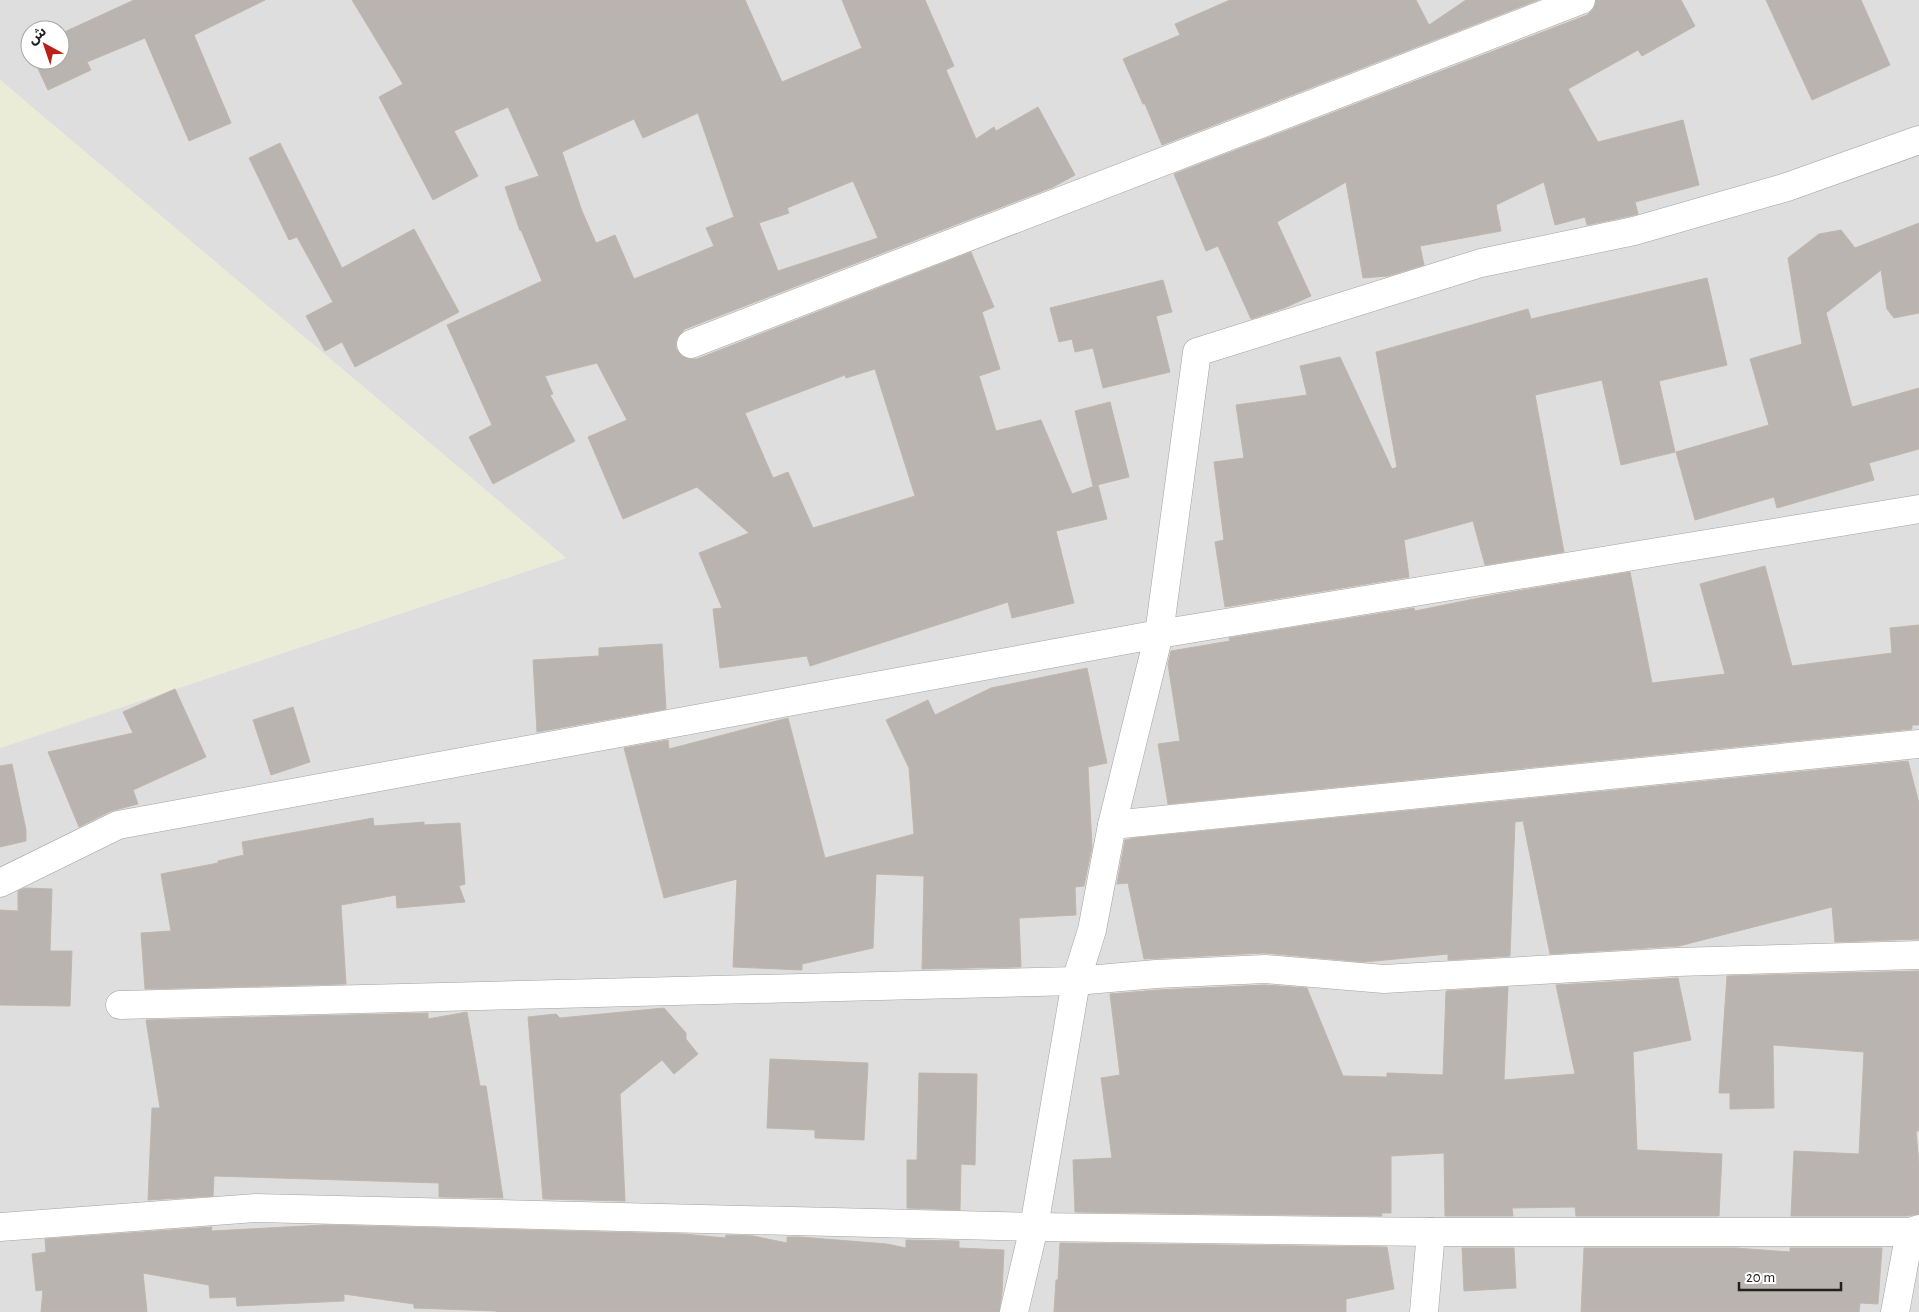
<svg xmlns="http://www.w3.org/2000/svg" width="1919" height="1312" viewBox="0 0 1919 1312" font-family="'Alegreya Sans','Noto Sans Arabic',sans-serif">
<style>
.residential{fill:#dfdede;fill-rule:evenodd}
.farmland{fill:#eaecd7}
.building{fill:#b9b4af;stroke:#c0b6ad;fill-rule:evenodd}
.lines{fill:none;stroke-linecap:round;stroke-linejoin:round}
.minor-casing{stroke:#a2a2a2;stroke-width:29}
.minor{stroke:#fff;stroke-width:28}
</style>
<rect width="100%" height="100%" fill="#f0eee9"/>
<!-- residential -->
<path class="residential" d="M0,0H1919V1312H0V748L566,558L0,80ZM30,30H60V60H30Z"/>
<!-- farmland -->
<path class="farmland" d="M0,80L566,558L0,748Z"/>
<!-- building -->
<g class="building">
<path d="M134,0H265L194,35L231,123L189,141L145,38L87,62L91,70L48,90L34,60H60V34Z"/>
<path d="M352,0H745L782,82L862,48L842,0H925L954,66L946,70L976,139L994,127L996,131L1038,107L1075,175L1053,187L685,329L679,335L676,342V349L682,356L689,359H697L971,252L994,307L982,312L1000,369L979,376L996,431L1041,420L1072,494L1098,485L1107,519L1056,531L1074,603L1012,618L1008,602L810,666L807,656L720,668L713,609L722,608L699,553L749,533L697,487L623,519L588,437L627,420L597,363L545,376L553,394L550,395L575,441L493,484L469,437L492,425L447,325L542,281L521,230L520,231L505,187L539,176L508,107L454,131L478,176L433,200L379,97L403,84ZM698,113L734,217L706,228L714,246L634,279L615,235L596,243L582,211L562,152L634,119L643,138ZM853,181L878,238L778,271L759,223L789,213L787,208ZM875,369L915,496L813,528L788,472L773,478L745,413L845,375L846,378Z"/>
<path d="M1230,0H1416L1429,25L1466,0H1538L1162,145L1145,104H1143L1123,59L1180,35L1175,24Z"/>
<path d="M1596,0H1681L1695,26L1642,56L1638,50L1568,89L1598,142L1683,120L1699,185L1635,202L1638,214L1630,216L1587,225L1585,217L1555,225L1544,182L1496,205L1501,231L1420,246L1424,265L1388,276L1363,278L1346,182L1277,222L1311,296L1284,308L1251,319L1218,246L1206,251L1174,174L1587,15L1593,9Z"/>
<path d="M1766,0H1861L1890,65L1812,100Z"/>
<path d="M280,143L342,268L414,229L459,312L355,367L342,342L325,351L306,316L333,302L297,237L289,240L249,158Z"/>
<path d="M1919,223V313L1894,318L1887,309L1881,270L1826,313L1852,407L1919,388V449L1869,463L1874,480L1777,508L1774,497L1695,520L1676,452L1769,425L1750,359L1802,344L1788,258L1819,234L1841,230L1855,248Z"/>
<path d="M1707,278L1727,365L1659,381L1675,452L1621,465L1602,380L1535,395L1564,552L1485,565L1473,521L1404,540L1409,577L1225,607L1215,542L1224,540L1214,462L1244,458L1236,405L1307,395L1300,366L1340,357L1392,469L1397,467L1376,352L1528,309L1531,319Z"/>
<path d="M1163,280L1172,312L1156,316L1170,372L1103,388L1093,348L1075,352L1072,339L1059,342L1050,308Z"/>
<path d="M1110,402L1129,477L1093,486L1075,411Z"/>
<path d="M1765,566L1792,666L1892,653L1890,628L1919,625V725H1912V729L1168,804L1158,744L1180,741L1168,664L1171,651L1230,641L1229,638L1414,608L1415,611L1494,595L1630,572L1652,683L1725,674L1700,584Z"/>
<path d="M662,644L666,709L537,732L533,660L599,656V648Z"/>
<path d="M1087,668L1107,763L1088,767L1092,847L1084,886L1075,887L1076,915L1019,918L1021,967L922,969L924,876L876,874L873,948L802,964V970L733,967L737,879L664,898L624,748L668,740L669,749L788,718L825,858L914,834L909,768L886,720L928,700L935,715L991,688Z"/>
<path d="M175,689L206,757L133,790L138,804L111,811L79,827L48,752L133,733L123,712Z"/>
<path d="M293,707L310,762L271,775L253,720Z"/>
<path d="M1908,761L1919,803V939L1835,942L1832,907L1679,946L1550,954L1523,821L1515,822L1510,956L1448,960V954L1364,962L1264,953L1144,959L1128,883L1117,884L1125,840L1135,838Z"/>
<path d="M12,764L26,830V841L0,847V766Z"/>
<path d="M373,818L374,826L424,822V825L460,823L465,884L459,886L465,902L397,908L396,895L341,905L346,984L145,989L141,933L171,931L161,874L218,863V861L244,855L242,842Z"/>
<path d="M25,888L52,889L50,951H72L70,1006L0,1005V910L18,911V891Z"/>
<path d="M1919,971V1131H1916L1919,1165V1214L1907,1216H1791L1794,1151L1859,1154L1864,1052L1773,1045L1774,1108L1730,1109V1093H1719L1727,976Z"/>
<path d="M1678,978L1691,1040L1633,1052L1637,1150L1722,1154L1719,1216H1576L1575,1207L1512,1208L1513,1216H1445L1444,1153L1391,1156V1213H1381L1382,1216L1075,1212L1073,1160L1112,1158L1101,1078L1120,1075L1110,994L1157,990L1265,985L1307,988L1343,1076L1387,1077V1073L1443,1075L1446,991L1508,987L1504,1080L1575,1074L1556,985Z"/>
<path d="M664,1008L686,1033V1039L698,1054L674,1074L662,1060L620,1094L625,1201L543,1199L528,1017L556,1014L560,1018Z"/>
<path d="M467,1012L480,1086H486L503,1198L439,1197V1183L214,1176L213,1196L148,1200L152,1108H160L146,1020L428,1013V1019Z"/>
<path d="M770,1059L868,1063L864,1140L815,1138V1130L767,1128Z"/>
<path d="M919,1073L977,1074L975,1165L961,1164L960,1210L907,1208V1160H917Z"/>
<path d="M324,1225L684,1234L725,1238L726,1235L753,1236L787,1243V1237H800L887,1244L906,1248V1240L959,1241V1248L1004,1250L1002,1293L999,1312H496V1311L414,1308V1304L344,1294V1301L237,1306L236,1297L210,1298L209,1285L143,1273L147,1312H41L43,1290L36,1291L32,1254L46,1252L45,1239L212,1227L211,1231Z"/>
<path d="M1060,1243L1387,1247L1394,1289L1346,1299V1312H1054L1056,1280H1058Z"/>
<path d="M1462,1248H1514L1516,1288L1464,1291Z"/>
<path d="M1584,1248H1736L1790,1252V1248H1882L1878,1304L1860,1303L1859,1312H1581Z"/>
</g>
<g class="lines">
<!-- minor casing -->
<g class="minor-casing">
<g id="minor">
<path d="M691,344L1581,0"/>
<path d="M1112,825L1919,744"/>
<path d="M0,883L118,825L1159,634L1919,509"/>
<path d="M120,1005L1076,981L1156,974L1265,969L1384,979L1677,962L1919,955"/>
<path d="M0,1227L256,1208L1034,1227L1431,1232H1910L1919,1229"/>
<path d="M1014,1312L1034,1227L1076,981L1092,930L1112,825L1159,634L1197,352L1481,263L1634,231L1787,187L1919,140"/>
<path d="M1424,1312L1431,1232"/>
<path d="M1895,1312L1910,1232"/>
</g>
</g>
<!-- minor -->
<use href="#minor" class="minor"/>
</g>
<!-- north arrow -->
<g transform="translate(45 45) rotate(320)"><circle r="24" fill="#ffffff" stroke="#a6a6a6"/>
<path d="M0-4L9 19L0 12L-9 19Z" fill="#b92019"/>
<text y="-8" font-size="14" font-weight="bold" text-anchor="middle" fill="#212121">ش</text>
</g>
<!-- scale -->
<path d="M1739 1282v8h102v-8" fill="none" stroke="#212121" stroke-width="2.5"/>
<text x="1746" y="1282" font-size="15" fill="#212121" stroke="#ffffff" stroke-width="4" paint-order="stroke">20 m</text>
</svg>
